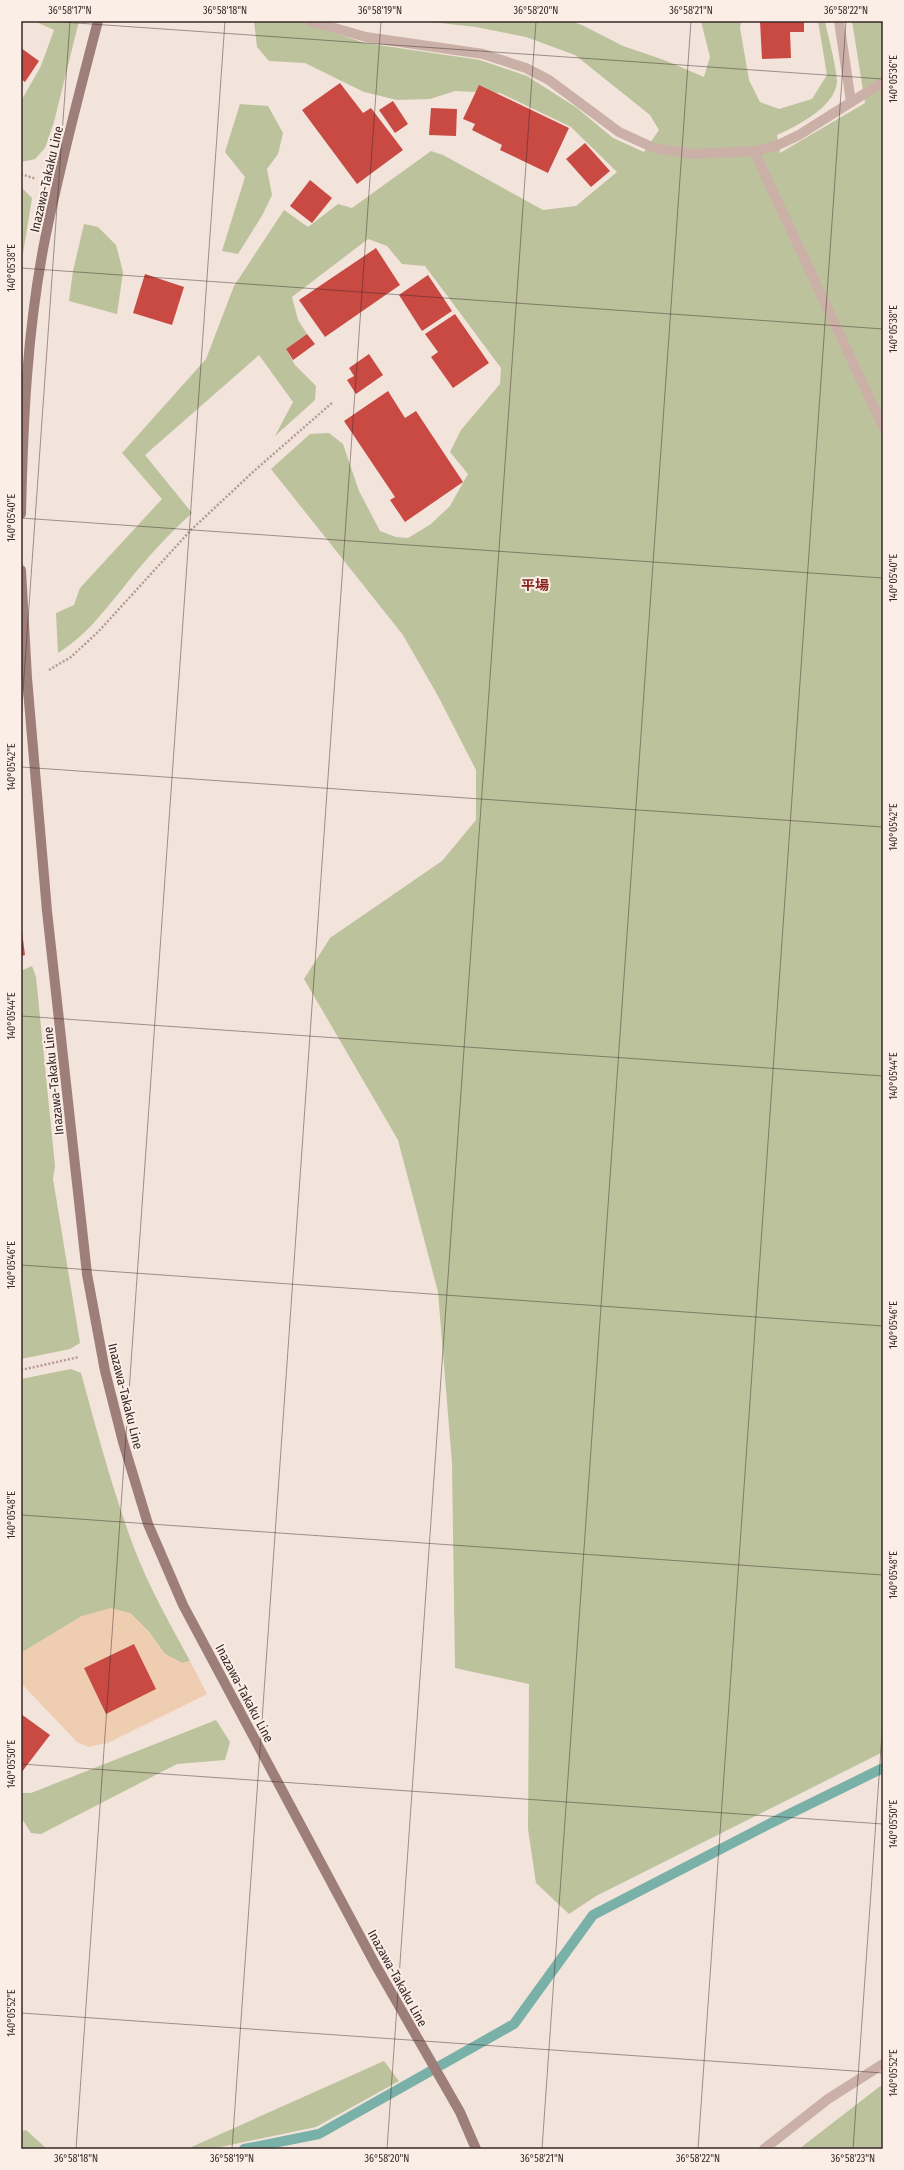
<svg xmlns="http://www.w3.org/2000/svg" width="904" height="2170" viewBox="0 0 904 2170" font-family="'Fira Sans Condensed','Noto Sans JP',sans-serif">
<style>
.green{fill:#bcc29b}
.sand{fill:#efcdb1;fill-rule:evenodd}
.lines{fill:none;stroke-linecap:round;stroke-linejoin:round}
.stream{stroke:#79b0a8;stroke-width:10}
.building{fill:#c94943}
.path{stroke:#b79a91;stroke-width:2.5;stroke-dasharray:2 2;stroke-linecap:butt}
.lane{stroke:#cbb0a7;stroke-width:10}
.street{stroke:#cbb0a7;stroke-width:10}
.secondary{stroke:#9e7e78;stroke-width:10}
.ticks{fill:none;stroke:#372927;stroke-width:1;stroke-opacity:0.45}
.labels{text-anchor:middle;stroke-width:4;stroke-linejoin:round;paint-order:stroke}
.street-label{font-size:13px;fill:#372927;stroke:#faeee7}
.neighbourhood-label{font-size:14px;font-weight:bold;fill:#88231f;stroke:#faeee7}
.neatline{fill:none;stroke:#372927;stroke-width:1.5}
.ticks-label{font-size:10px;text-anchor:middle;fill:#372927}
</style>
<rect width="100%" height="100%" fill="#f2e3db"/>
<!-- green -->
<g class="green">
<path d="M34,21H79L54,122L45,148L35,159L21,162V101L41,66L54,30Z"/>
<path d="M254,21H299L365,43L480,60L527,76L577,108L613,138L644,152L659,130L650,115L575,55L526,37L476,27L423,21H570L582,25L623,46L664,60L704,77L710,57L701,21H741L740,28L749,80L760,102L779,109L812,99L827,75L818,21H825C828,36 837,69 837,82C835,107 797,126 777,135L780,153L865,103L852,21H883V1752L596,1896L569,1914L536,1883L528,1829L529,1684L455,1668L452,1463L438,1292L398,1140L304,979L330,938L442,861L476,820V770L438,696L403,635L271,469L310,434L329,433L343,444L359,491L380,531L396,537L408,538L431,524L450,506L468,474L450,452L461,430L500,384L501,368L425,266L402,264L387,246L368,239L292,297L298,320L307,334L286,349L295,365L316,386L315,400L275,436L293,402L259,355L145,455L192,513C165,537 141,565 119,593C98,618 86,635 58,653L56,613L74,605L80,588L162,499L122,453L206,359L234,286L284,210L308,227L338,204L352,208L431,151L443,155L543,210L576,206L617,172L571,127L500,93L455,91L430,99L397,100L364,92L305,63L269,61L257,47Z"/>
<path d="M240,104L268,106L283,133L278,154L267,169L272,195L263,214L238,254L222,251L245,177L225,152Z"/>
<path d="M21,187L32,198L21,266Z"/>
<path d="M84,224L98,227L116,245L123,272L117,314L69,301L73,271Z"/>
<path d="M32,966L36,977L55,1166L53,1179L80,1343L70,1349L21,1359V973L23,970Z"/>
<path d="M71,1369L81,1373C97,1432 113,1491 134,1548C149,1587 170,1624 190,1661L182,1663L165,1654L149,1632L130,1613L82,1616L21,1653V1379Z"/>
<path d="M216,1720L230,1742L225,1760L177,1764L41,1834L31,1833L21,1817V1793H31Z"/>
<path d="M384,2061L399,2081L316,2127L211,2149H187Z"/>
<path d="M883,2085V2149H799L879,2087Z"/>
<path d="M26,2130L47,2149H21V2132Z"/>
</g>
<!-- sand -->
<path class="sand" d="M111,1608L130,1613L149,1632L165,1654L182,1663L190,1661L207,1694L108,1743L88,1747L77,1742L21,1683V1653L82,1616ZM134,1644L156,1689L84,1668Z"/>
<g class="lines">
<!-- stream -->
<path class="stream" d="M244,2149L319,2134L514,2024L593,1915L773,1822L883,1768"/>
</g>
<!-- building -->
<g class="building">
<path d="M760,21H804V32H790L791,58L762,59Z"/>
<path d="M21,48L39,61L25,82L21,79Z"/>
<path d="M340,83L363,113L371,108L403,150L357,184L302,110Z"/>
<path d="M479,85L569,128L548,173L500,150L502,145L472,130L475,124L463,119Z"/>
<path d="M393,101L408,124L395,133L379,110Z"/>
<path d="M431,108L457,109L456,136L429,135Z"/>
<path d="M585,143L610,171L591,187L566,159Z"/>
<path d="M310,180L332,198L312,223L290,206Z"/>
<path d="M376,248L400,285L325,337L299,300Z"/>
<path d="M145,274L184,287L172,325L133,313Z"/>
<path d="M428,275L452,311L422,331L399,295Z"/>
<path d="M455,314L489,363L453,388L431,357L438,352L425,334Z"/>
<path d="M307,334L315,344L293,360L286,349Z"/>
<path d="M369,354L383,375L356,394L347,380L354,376L349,368Z"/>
<path d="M388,391L405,418L416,411L463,482L405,522L390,500L395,497L344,421Z"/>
<path d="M21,924L25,955L21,956Z"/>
<path d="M134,1644L156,1689L106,1714L84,1668Z"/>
<path d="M21,1714L50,1735L21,1773Z"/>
</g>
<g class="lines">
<!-- path -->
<g class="path">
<path d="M21,174L36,179"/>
<path d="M49,670L71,657L98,632L191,530L254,471L333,402"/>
<path d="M21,1370L79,1357"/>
</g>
<!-- lane -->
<g class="lane">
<path d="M310,21L366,37L483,54L526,68L549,80L619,132L654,148L693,154L754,151L776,146L799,135L883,82"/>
<path d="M839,21L851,102"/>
<path d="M754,151L883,427"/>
</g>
<!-- street -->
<path class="street" d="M764,2149L828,2099L883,2064"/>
<!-- secondary -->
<g class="secondary">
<path d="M21,514C23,422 27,330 45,239C60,166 79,93 98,21"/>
<path d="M21,570L27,678L47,911L87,1274L105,1371L123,1442L148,1524L183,1605L375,1964L460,2112L476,2149"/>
</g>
</g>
<!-- ticks -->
<path class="ticks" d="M48,21L883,79M21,268L883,329M21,518L883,578M21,720L70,21M21,767L883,827M21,1016L883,1076M21,1265L883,1326M21,1515L883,1575M21,1764L883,1824M21,2013L883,2073M76,2149L225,21M232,2149L381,21M387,2149L536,21M542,2149L691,21M698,2149L846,21M853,2149L883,1720"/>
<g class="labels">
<!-- street labels -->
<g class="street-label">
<text transform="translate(46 179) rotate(-77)" y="5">Inazawa-Takaku Line</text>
<text transform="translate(53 1081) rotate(-96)" y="5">Inazawa-Takaku Line</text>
<text transform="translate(126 1396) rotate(76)" y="5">Inazawa-Takaku Line</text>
<text transform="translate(245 1693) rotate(62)" y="5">Inazawa-Takaku Line</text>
<text transform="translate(398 1978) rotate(61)" y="5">Inazawa-Takaku Line</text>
</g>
<!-- neighbourhood labels -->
<g class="neighbourhood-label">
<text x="535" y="590">平場</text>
</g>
</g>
<!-- border -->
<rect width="904" height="2170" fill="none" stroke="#faeee7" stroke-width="44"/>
<rect x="22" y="22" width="860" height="2126" class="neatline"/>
<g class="ticks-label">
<text x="70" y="14">36°58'17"N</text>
<text x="225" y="14">36°58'18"N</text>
<text x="380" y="14">36°58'19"N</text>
<text x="536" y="14">36°58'20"N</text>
<text x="691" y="14">36°58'21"N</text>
<text x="846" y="14">36°58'22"N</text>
<text transform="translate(893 79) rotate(-90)" y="4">140°05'36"E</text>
<text transform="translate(11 268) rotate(-90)" y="4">140°05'38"E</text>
<text transform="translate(893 329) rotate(-90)" y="4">140°05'38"E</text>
<text transform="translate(11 518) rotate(-90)" y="4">140°05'40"E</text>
<text transform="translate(893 578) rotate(-90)" y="4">140°05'40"E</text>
<text transform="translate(11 767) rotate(-90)" y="4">140°05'42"E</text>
<text transform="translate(893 827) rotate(-90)" y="4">140°05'42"E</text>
<text transform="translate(11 1016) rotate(-90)" y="4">140°05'44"E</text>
<text transform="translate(893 1076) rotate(-90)" y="4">140°05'44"E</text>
<text transform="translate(11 1265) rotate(-90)" y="4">140°05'46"E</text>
<text transform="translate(893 1325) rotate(-90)" y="4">140°05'46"E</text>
<text transform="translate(11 1515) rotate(-90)" y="4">140°05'48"E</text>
<text transform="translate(893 1575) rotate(-90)" y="4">140°05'48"E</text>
<text transform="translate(11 1764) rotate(-90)" y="4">140°05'50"E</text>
<text transform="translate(893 1824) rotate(-90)" y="4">140°05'50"E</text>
<text transform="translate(11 2013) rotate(-90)" y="4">140°05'52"E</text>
<text transform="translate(893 2073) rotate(-90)" y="4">140°05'52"E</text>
<text x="76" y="2162">36°58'18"N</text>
<text x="232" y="2162">36°58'19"N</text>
<text x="387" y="2162">36°58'20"N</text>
<text x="542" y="2162">36°58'21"N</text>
<text x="698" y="2162">36°58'22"N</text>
<text x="853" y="2162">36°58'23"N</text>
</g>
</svg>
